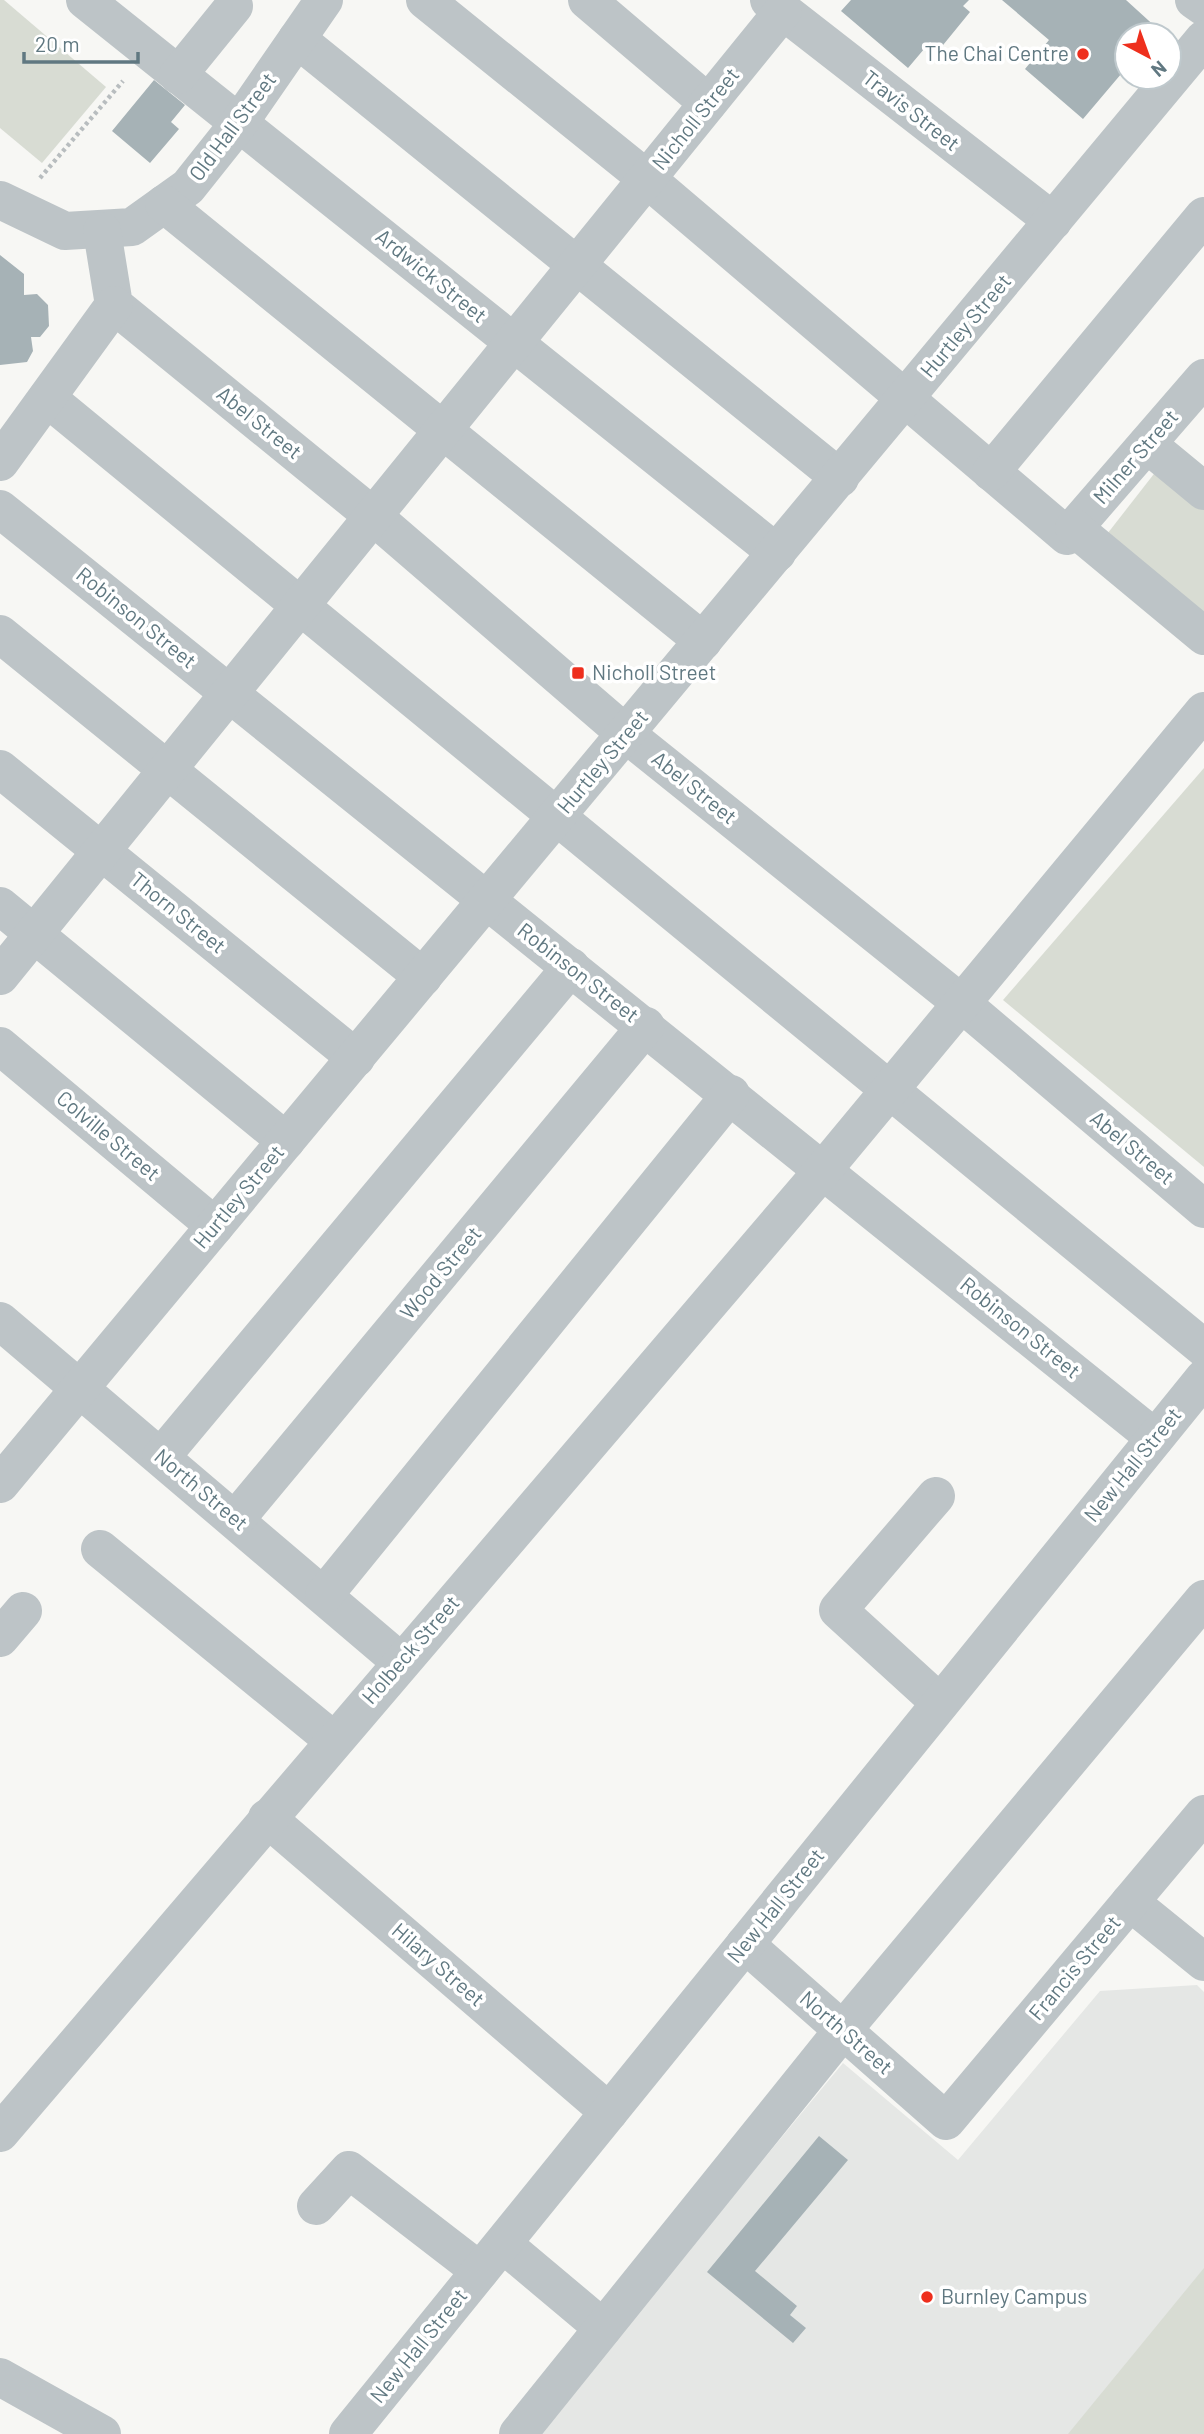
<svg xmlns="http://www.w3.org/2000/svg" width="1204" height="2434" viewBox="0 0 1204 2434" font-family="Barlow,sans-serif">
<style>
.built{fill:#e5e7e5}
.green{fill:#d8dcd3}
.building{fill:#a6b2b6}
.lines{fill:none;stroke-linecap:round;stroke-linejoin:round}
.path{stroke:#b8bdbf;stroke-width:4.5;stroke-dasharray:3.5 3.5;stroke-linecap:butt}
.minor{stroke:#bdc4c7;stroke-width:38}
.poi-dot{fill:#ee2f1d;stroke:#fff;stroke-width:2.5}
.labels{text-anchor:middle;stroke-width:7;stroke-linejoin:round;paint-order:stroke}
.poi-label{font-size:21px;fill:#607881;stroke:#fff;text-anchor:start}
.street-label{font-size:21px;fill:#607881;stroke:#fff}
</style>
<rect width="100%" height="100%" fill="#f7f7f4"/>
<!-- built -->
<path class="built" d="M1197,1985L1204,1992V2434H536L843,2063L958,2160L1100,1991Z"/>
<!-- green -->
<g class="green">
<path d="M0,0H4L106,87L42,163L0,128Z"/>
<path d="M1157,470L1204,509V620L1104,538Z"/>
<path d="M1204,768V1167L1003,1000Z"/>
<path d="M1204,2268V2434H1068Z"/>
</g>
<!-- building -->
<g class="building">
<path d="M851,0H969L963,6L970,12L939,50L930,42L908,68L841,11Z"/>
<path d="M1002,0H1126L1159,30L1154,35H1127V67L1083,119L1025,69L1049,40Z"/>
<path d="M154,80L185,105L171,122L179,129L150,163L112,131Z"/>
<path d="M0,255L24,274V295L37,294L48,305L49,326L40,337H31L33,351L27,362L0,365Z"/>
<path d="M819,2136L848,2160L755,2271L797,2306L790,2315L806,2328L793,2343L707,2272Z"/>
</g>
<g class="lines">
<!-- path -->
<path class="path" d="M40,178L123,81"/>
<!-- minor -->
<g class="minor">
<path d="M85,0L777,553"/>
<path d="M425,0L647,179L1067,536L1204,378"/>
<path d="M587,0L708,103"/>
<path d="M769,0L1053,221"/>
<path d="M1194,0L1204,7"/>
<path d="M297,39L840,478"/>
<path d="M178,75L234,6"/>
<path d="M0,200L65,231L132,227L188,187L239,123L324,0"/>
<path d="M164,204L703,641"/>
<path d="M102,231L114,305L373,516L626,734L960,1002L1204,1209"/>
<path d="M47,398L1204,1348"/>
<path d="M1147,444L1204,491"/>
<path d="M0,462L114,305"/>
<path d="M991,472L1204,216"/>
<path d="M0,509L1155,1438"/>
<path d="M1074,528L1204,636"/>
<path d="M0,634L423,977"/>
<path d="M0,769L356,1058"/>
<path d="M0,906L286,1141"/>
<path d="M0,976L783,11"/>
<path d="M0,1046L215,1226"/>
<path d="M0,1321L401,1662"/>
<path d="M161,1457L571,967"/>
<path d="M0,1484L1204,39"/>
<path d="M936,1496L838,1610L940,1703"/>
<path d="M236,1519L646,1026"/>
<path d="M100,1549L333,1740"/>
<path d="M324,1595L731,1094"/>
<path d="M0,1638L23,1611"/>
<path d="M267,1818L609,2112"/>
<path d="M1130,1902L1204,1962"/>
<path d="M745,1944L946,2121L1204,1814"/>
<path d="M0,2133L824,1169L1204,711"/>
<path d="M316,2206L349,2170L480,2271"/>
<path d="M503,2244L603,2328"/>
<path d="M0,2377L102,2434"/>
<path d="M348,2434L1204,1378"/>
<path d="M518,2434L843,2030L1204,1599"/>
</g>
</g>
<!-- markers -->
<g class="poi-dot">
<circle cx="1083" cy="54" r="7"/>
<rect x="571" y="666" width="14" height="14" rx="3.5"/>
<circle cx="927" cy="2297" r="7"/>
</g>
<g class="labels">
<!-- poi labels -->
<g class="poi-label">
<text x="1069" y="61" text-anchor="end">The Chai Centre</text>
<text x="592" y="680">Nicholl Street</text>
<text x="941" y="2304">Burnley Campus</text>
</g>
<!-- street labels -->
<g class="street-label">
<text transform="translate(911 111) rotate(38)" y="7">Travis Street</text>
<text transform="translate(696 119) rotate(-51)" y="7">Nicholl Street</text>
<text transform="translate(233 127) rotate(-53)" y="7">Old Hall Street</text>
<text transform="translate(431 276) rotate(39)" y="7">Ardwick Street</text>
<text transform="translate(966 326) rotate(-50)" y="7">Hurtley Street</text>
<text transform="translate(259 423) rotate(39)" y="7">Abel Street</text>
<text transform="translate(1136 457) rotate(-49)" y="7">Milner Street</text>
<text transform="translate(136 618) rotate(39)" y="7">Robinson Street</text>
<text transform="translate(603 762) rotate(-50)" y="7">Hurtley Street</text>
<text transform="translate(694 788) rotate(39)" y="7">Abel Street</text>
<text transform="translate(178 913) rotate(39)" y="7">Thorn Street</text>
<text transform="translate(578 973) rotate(38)" y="7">Robinson Street</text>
<text transform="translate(108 1136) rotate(40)" y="7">Colville Street</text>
<text transform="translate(1132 1148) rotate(40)" y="7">Abel Street</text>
<text transform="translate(239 1197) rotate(-50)" y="7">Hurtley Street</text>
<text transform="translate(441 1273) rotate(-50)" y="7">Wood Street</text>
<text transform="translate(1020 1328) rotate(39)" y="7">Robinson Street</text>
<text transform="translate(1133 1465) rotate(-51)" y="7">New Hall Street</text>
<text transform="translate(201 1490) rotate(40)" y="7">North Street</text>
<text transform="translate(411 1650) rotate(-49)" y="7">Holbeck Street</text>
<text transform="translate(776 1906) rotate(-51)" y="7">New Hall Street</text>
<text transform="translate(438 1965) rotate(41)" y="7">Hilary Street</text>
<text transform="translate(1075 1968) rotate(-50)" y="7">Francis Street</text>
<text transform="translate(846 2033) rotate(41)" y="7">North Street</text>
<text transform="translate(419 2346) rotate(-51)" y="7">New Hall Street</text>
</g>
</g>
<!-- north arrow -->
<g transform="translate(1148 56) rotate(139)"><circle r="33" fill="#ffffff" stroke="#bfc9cd" stroke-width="2"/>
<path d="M0-5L12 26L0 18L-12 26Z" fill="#ee2f1d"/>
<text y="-10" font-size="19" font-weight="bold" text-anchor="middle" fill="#607881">N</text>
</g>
<!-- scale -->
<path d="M24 52v10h114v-10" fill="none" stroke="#607881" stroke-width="3.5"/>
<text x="35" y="52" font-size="21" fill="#607881" stroke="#ffffff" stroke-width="5" paint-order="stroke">20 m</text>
</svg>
